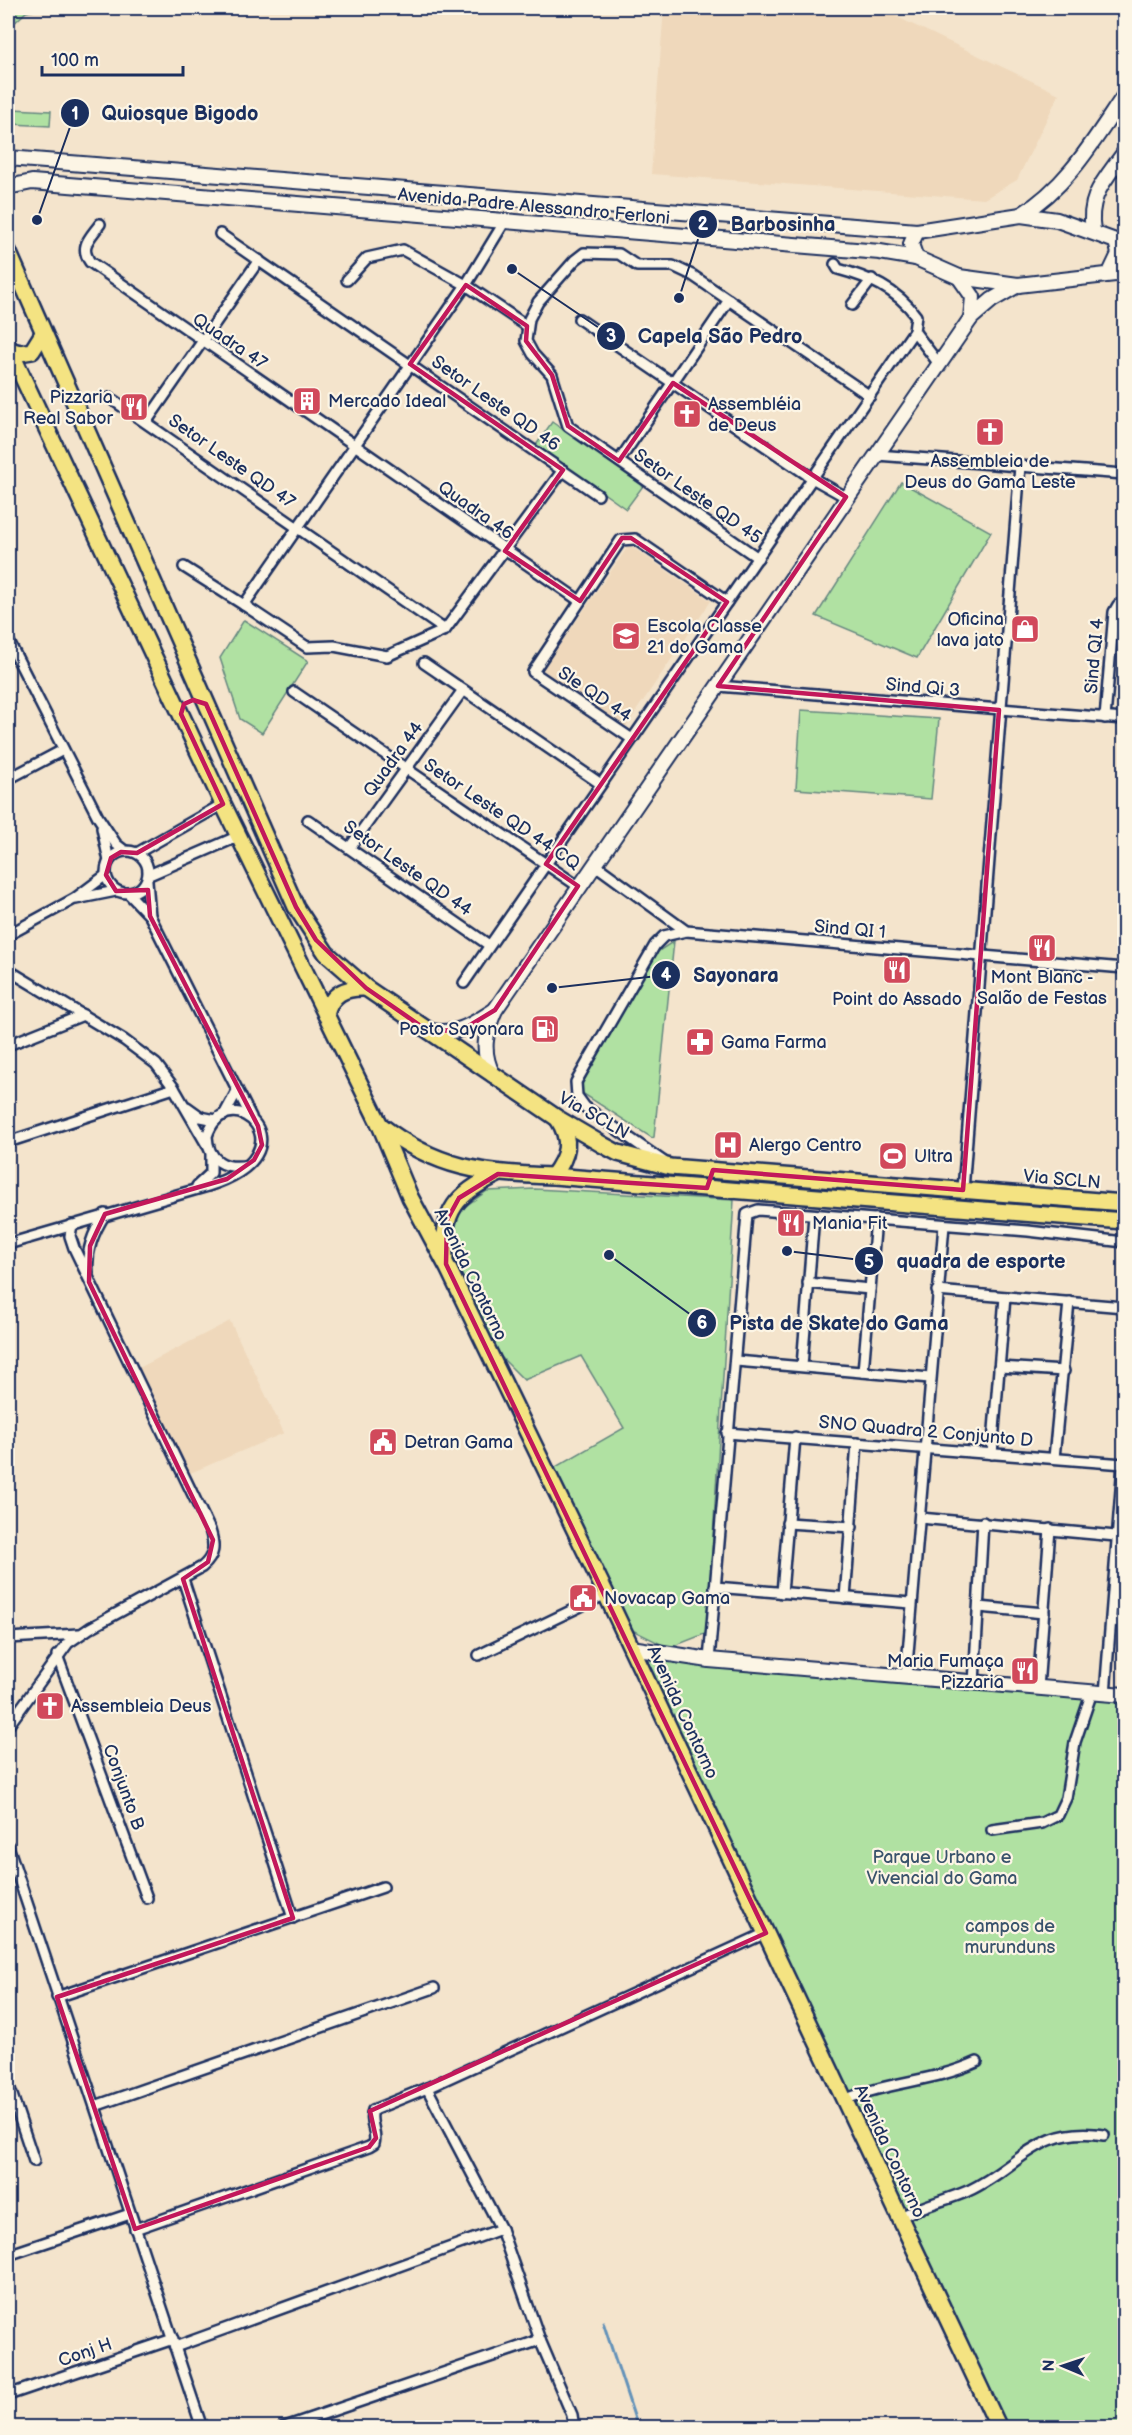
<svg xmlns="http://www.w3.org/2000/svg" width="1132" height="2435" viewBox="0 0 1132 2435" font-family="'Balsamiq Sans',sans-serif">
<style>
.built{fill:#efd8bb}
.green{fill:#b0e1a2;stroke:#668880;stroke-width:1.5}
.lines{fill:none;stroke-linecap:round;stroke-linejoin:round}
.stream{stroke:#6492b9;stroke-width:3}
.street-casing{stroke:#1b2f5e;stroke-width:14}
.secondary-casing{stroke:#1b2f5e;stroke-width:18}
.primary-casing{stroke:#1b2f5e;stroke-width:20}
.street{stroke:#fcf5e5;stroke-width:9}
.secondary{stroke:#fcf5e5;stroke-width:14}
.primary{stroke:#f4e382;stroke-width:15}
.marked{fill:none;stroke:#c2185b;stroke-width:4.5;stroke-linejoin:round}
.labels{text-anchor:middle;stroke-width:4.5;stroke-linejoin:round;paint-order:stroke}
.street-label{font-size:18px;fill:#1b2f5e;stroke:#fcf5e5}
.poi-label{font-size:18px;fill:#1b2f5e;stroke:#fcf5e5;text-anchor:start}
.park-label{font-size:18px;fill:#39536c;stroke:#fcf5e5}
.leader{fill:none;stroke:#1b2f5e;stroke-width:2}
.callout-dot{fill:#1b2f5e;stroke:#fcf5e5;stroke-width:2}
.mark-label{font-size:18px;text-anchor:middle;font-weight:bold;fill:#fff}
.callout-label{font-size:20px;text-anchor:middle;font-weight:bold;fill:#1b2f5e;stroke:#fcf5e5;stroke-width:4.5;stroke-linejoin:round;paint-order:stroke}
</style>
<rect width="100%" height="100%" fill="#f4e4cc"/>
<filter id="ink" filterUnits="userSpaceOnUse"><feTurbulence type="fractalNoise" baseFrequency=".0167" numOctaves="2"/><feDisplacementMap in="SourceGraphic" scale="12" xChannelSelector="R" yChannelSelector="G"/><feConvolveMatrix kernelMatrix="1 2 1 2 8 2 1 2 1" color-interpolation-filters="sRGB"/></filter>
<g filter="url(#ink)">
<!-- built -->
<g class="built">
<path d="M664,8H878L1059,94L1017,180L984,199L651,174Z"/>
<path d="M629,545L711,601L624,729L541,672Z"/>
<path d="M230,1321L284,1433L188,1474L137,1369Z"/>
</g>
<!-- green -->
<g class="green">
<path d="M8,8H46L26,12L8,29Z"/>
<path d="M13,109L51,111L50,126L12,124Z"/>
<path d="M552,422L643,486L626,509L536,445Z"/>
<path d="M901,482L991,532L917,658L816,616Z"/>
<path d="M244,620L308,661L262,733L240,719L220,658Z"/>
<path d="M801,710L939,719L931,799L796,789Z"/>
<path d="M674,941L654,1137L652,1138L579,1091L610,1028L654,954Z"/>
<path d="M535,1189L734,1200L707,1633L669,1648L628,1628L552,1469L624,1428L581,1356L524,1380L497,1353L450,1249L453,1215L487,1191Z"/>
<path d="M658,1658L1124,1699V2427H1006L648,1671L649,1661Z"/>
</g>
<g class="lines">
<!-- stream -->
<path class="stream" d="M603,2322L638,2428"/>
<!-- street casing -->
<g class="street-casing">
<g id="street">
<path d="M100,224C90,238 79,246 90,262L580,601"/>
<path d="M220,234L598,495"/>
<path d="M347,280L367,258L403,250L466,285L527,326"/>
<path d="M852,305L872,279"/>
<path d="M579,319L812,478L846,497"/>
<path d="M914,331L939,364"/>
<path d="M110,398L445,630"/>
<path d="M147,421L259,260"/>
<path d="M877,455L1124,474"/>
<path d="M619,461L729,300"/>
<path d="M758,558L568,426L552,375L533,354L526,341L529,319L538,302L575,260L584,253L619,254L637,266H673L692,275L870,396"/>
<path d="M184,567L244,605L466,285L505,221"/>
<path d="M244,605L307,647L334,646L387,656L445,630L563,470"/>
<path d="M8,640L98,817L116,844L125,851"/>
<path d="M424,663L601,784"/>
<path d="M718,686L1124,719"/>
<path d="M294,692L578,886"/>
<path d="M1105,718L1114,612L1118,605L1124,604"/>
<path d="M632,739L533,672L621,540L635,539L727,602"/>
<path d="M8,779L63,750"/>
<path d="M308,820L489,945"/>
<path d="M102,828L109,861"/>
<path d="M350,847L463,690"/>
<circle cx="127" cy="872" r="21"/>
<path d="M137,853L223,804"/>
<path d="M594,864L686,931L1124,968"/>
<path d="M149,875L239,836"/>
<path d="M147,881L150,916"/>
<path d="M129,894L150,916L251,1117"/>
<path d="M76,899L116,891"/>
<path d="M8,935L74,899L106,875"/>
<path d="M8,970L124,1040L156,1064L174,1088L207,1145"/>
<path d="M464,983L914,331L916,316C897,289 868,277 838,269L835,264"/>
<path d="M8,1045L83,1015"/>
<path d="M187,1107L201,1117L216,1120"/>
<path d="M224,1115L237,1091"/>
<path d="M8,1142L174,1088"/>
<path d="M664,1162L585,1107L577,1096L576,1082L655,945L664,936L686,931"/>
<path d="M197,1186L211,1173V1155"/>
<path d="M963,1190L1020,466"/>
<path d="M8,1244L208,1186C316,1152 228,1073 207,1136C208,1161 225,1170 248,1165"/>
<path d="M88,1273C86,1250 93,1233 105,1214"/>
<path d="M808,1283L870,1289"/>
<path d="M937,1291L1124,1307"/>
<path d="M736,1361L930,1378"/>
<path d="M802,1366L814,1215"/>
<path d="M999,1367L1064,1371"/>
<path d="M863,1372L876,1219"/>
<path d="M727,1433L1124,1464"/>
<path d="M992,1454L1005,1297"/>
<path d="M1054,1458L1069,1302"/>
<path d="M920,1518L1116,1536"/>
<path d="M787,1523L852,1527"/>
<path d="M183,1579L293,1918"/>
<path d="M715,1587L911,1603"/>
<path d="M782,1593L795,1437"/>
<path d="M845,1598L857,1443"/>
<path d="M979,1607L1044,1613"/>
<path d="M1111,1621L1124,1622"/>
<path d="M8,1638L79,1634"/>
<path d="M57,1655L147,1898"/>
<path d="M479,1655L606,1594"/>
<path d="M709,1660L747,1214L758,1210L1028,1231L1124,1242"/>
<path d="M906,1677L944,1225"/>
<path d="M974,1683L983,1522"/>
<path d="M1038,1688L1050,1529"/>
<path d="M1105,1694L1123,1464"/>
<path d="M8,1726L68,1643L90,1628L202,1567C215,1556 215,1546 210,1530L74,1248L70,1236L72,1225"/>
<path d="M992,1830L1042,1823L1058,1815L1066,1798L1075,1742L1092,1692"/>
<path d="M8,1846L202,2428"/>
<path d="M57,1997L383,1887"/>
<path d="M8,2083L34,2161"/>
<path d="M427,2088L501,2229L540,2340L572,2415L574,2428"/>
<path d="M844,2100C890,2081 933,2082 977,2062"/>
<path d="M95,2106L434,1988"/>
<path d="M899,2218C922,2205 945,2201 968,2191C1020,2167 1037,2125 1104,2135"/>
<path d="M135,2229L369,2147L374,2144C378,2132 368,2122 373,2110L427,2088L766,1933"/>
<path d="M8,2255L130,2214"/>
<path d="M175,2347L501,2229"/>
<path d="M8,2395L173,2339"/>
<path d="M282,2428L540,2340"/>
</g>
</g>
<!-- secondary casing -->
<g class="secondary-casing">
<g id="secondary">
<path d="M8,158L917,231L1021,215L1057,220L1124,244"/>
<path d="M8,187L32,182L880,252L916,258L959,277L1018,285L1124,273"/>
<path d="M1021,215C1068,186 1094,140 1124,96"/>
<path d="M1093,231C1087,196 1105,180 1124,153"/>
<path d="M916,258L911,244L917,231"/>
<path d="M1110,273L1119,254L1116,241"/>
<path d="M959,277L973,297L971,318"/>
<path d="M428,1031C459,1035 470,1026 495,1010"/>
<path d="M493,1075C481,1052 485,1033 495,1010L971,318L992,300L1018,285"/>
<path d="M631,1648L709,1660L1124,1695"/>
</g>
</g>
<!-- primary casing -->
<g class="primary-casing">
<g id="primary">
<path d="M8,251L296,907L326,953L366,988L557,1118L603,1145L618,1153L670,1167L1124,1203"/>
<path d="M8,346L223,804L380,1125L410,1197L448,1268L606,1594L999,2428"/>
<path d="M9,350L20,353L32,351L42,335"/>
<path d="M326,1015C331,994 344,987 366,988"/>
<path d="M380,1125C437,1169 484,1174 553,1176L1124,1221"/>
<path d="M553,1176C568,1156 572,1141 558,1119"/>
<path d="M445,1258C441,1211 457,1193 498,1174"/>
</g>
</g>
<!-- street -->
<use href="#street" class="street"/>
<!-- secondary -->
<use href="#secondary" class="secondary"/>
<!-- primary -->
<use href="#primary" class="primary"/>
</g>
</g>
<!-- marked area -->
<path class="marked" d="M466,285L527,326L526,341L552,375L568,426L619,461L673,383L846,497L718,686L999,710L963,1190L713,1170L707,1188L498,1174L459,1198L447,1220L446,1264L766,1933L370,2111L376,2138L369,2147L135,2229L57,1997L293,1918L183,1579L208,1562L213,1540L89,1282L90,1246L105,1214L227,1179L254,1160L262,1145L258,1126L150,916L148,890L116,891L106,875L111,858L121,852L137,853L223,804L181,714L184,704L193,700L206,704L296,907L316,940L366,988L428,1031L462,1030L495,1010L578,886L546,864L727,602L631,538H622L580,601L505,551L563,470L410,364Z"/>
<!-- icons -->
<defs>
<g id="building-square" transform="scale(1.5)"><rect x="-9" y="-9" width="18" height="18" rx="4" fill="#d1495b" stroke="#fcf5e5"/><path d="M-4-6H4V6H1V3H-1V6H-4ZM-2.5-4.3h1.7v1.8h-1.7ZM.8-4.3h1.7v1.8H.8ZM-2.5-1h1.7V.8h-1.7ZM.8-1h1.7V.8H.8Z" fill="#fff"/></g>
<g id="restaurant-square" transform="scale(1.5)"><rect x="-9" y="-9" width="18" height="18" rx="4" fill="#d1495b" stroke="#fcf5e5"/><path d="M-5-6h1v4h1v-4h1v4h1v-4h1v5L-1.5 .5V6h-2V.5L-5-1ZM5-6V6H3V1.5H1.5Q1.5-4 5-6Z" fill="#fff"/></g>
<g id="church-square" transform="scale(1.5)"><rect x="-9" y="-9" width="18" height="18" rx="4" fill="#d1495b" stroke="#fcf5e5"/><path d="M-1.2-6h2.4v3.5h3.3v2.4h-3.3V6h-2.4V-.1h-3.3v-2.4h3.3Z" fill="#fff"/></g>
<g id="shop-square" transform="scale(1.5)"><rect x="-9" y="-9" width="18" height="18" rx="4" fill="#d1495b" stroke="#fcf5e5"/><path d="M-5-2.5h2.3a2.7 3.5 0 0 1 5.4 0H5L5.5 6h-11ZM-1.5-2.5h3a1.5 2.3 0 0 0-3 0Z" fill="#fff"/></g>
<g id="school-square" transform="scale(1.5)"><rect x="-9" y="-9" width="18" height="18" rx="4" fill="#d1495b" stroke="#fcf5e5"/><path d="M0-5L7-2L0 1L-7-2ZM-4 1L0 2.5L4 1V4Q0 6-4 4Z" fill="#fff"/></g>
<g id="fuel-square" transform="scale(1.5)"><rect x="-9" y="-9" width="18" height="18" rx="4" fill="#d1495b" stroke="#fcf5e5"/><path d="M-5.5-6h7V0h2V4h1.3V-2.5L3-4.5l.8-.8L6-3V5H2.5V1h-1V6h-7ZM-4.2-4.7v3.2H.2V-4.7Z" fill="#fff"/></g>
<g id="pharmacy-square" transform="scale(1.5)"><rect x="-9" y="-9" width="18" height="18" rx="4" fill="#d1495b" stroke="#fcf5e5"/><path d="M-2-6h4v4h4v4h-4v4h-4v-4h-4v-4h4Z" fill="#fff"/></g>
<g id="hospital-square" transform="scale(1.5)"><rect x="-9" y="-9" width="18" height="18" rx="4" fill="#d1495b" stroke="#fcf5e5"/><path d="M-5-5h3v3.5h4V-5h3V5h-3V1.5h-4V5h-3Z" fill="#fff"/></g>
<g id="stadium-square" transform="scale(1.5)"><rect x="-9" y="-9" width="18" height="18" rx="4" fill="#d1495b" stroke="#fcf5e5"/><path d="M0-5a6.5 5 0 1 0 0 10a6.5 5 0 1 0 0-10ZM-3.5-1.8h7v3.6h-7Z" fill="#fff"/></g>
<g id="civic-square" transform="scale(1.5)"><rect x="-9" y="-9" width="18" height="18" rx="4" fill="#d1495b" stroke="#fcf5e5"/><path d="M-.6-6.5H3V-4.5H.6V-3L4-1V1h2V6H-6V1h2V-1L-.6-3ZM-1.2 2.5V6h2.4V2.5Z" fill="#fff"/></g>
</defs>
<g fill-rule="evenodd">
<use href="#building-square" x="307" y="401"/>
<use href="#restaurant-square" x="134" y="407"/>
<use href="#church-square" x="687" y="414"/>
<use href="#church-square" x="990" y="432"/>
<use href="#shop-square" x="1025" y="629"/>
<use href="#school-square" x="626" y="636"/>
<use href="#restaurant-square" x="1042" y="948"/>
<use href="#restaurant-square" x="897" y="970"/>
<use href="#fuel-square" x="545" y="1029"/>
<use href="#pharmacy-square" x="700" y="1042"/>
<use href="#hospital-square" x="728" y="1145"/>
<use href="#stadium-square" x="893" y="1156"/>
<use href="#restaurant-square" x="791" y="1223"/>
<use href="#civic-square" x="383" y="1442"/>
<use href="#civic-square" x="583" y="1598"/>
<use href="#restaurant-square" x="1025" y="1671"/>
<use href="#church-square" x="50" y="1706"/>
</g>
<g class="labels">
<!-- street labels -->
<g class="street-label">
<text transform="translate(534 206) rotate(5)" y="6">Avenida Padre Alessandro Ferloni</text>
<text transform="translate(230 341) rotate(34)" y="6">Quadra 47</text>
<text transform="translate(496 403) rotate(35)" y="6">Setor Leste QD 46</text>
<text transform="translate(232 461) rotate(35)" y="6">Setor Leste QD 47</text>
<text transform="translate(698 496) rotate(35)" y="6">Setor Leste QD 45</text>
<text transform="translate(476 510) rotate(35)" y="6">Quadra 46</text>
<text transform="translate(1094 656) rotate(-85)" y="6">Sind QI 4</text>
<text transform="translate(923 687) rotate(5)" y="6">Sind Qi 3</text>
<text transform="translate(595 694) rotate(34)" y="6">Sle QD 44</text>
<text transform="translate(393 759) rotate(-54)" y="6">Quadra 44</text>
<text transform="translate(502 814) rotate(34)" y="6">Setor Leste QD 44 CQ</text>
<text transform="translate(408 868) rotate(35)" y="6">Setor Leste QD 44</text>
<text transform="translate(850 929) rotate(5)" y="6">Sind QI 1</text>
<text transform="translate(594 1115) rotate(29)" y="6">Via SCLN</text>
<text transform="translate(1062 1179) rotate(5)" y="6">Via SCLN</text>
<text transform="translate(471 1274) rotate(64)" y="6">Avenida Contorno</text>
<text transform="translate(926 1431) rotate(5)" y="6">SNO Quadra 2 Conjunto D</text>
<text transform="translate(683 1712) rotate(65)" y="6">Avenida Contorno</text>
<text transform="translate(124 1787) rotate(70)" y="6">Conjunto B</text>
<text transform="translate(890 2151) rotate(65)" y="6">Avenida Contorno</text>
<text transform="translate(85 2352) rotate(-19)" y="6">Conj H</text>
</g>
<!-- poi labels -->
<g class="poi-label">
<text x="113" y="403" text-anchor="end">Pizzaria<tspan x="113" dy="21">Real Sabor</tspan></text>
<text x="328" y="407">Mercado Ideal</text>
<text x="708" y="410">Assembléia<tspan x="708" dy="21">de Deus</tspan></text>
<text x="990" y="467" text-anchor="middle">Assembleia de<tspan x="990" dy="21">Deus do Gama Leste</tspan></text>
<text x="1004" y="625" text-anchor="end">Oficina<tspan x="1004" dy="21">lava jato</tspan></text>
<text x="647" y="632">Escola Classe<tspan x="647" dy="21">21 do Gama</tspan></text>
<text x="1042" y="983" text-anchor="middle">Mont Blanc -<tspan x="1042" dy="21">Salão de Festas</tspan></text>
<text x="897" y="1005" text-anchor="middle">Point do Assado</text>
<text x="524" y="1035" text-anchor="end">Posto Sayonara</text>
<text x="721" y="1048">Gama Farma</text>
<text x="749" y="1151">Alergo Centro</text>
<text x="914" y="1162">Ultra</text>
<text x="812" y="1229">Mania Fit</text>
<text x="404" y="1448">Detran Gama</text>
<text x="604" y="1604">Novacap Gama</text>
<text x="1004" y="1667" text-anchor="end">Maria Fumaça<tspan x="1004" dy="21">Pizzaria</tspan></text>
<text x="71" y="1712">Assembleia Deus</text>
</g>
<!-- park labels -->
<g class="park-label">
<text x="942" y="1863">Parque Urbano e<tspan x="942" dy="21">Vivencial do Gama</tspan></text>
<text x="1010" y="1932">campos de<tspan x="1010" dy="21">murunduns</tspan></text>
</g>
</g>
<!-- callouts -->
<path class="leader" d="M37 220L75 113M679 298L703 224M512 269L611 336M552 988L666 975M787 1251L869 1261M609 1255L702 1323"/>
<g class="callout-dot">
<circle cx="37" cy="220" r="6"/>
<circle cx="679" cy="298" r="6"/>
<circle cx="512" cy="269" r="6"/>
<circle cx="552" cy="988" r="6"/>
<circle cx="787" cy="1251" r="6"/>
<circle cx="609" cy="1255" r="6"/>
<circle cx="75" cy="113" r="15"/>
<circle cx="703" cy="224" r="15"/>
<circle cx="611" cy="336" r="15"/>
<circle cx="666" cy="975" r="15"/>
<circle cx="869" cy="1261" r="15"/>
<circle cx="702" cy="1323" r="15"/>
</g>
<g class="mark-label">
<text x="75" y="120">1</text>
<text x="703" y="230">2</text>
<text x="611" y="342">3</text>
<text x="666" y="981">4</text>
<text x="869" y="1268">5</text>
<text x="702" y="1329">6</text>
</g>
<g class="callout-label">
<text x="180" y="120">Quiosque Bigodo</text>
<text x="783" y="231">Barbosinha</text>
<text x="720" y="343">Capela São Pedro</text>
<text x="736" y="982">Sayonara</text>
<text x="981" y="1268">quadra de esporte</text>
<text x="839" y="1330">Pista de Skate do Gama</text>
</g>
<!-- margin -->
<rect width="1132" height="2435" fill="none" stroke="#fcf5e5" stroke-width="30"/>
<rect x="15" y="15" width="1102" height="2405" fill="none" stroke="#1b2f5e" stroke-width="2" filter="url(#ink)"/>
<!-- north arrow -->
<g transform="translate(1063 2366) rotate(272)" stroke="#fcf5e5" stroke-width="4.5" paint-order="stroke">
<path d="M0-4.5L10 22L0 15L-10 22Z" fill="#1b2f5e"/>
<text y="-9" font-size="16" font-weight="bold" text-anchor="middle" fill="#1b2f5e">N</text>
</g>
<!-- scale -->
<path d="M42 66v9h141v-9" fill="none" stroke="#1b2f5e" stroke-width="3"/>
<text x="51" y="66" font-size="18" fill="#1b2f5e" stroke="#fcf5e5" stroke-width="4.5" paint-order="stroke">100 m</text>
</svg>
